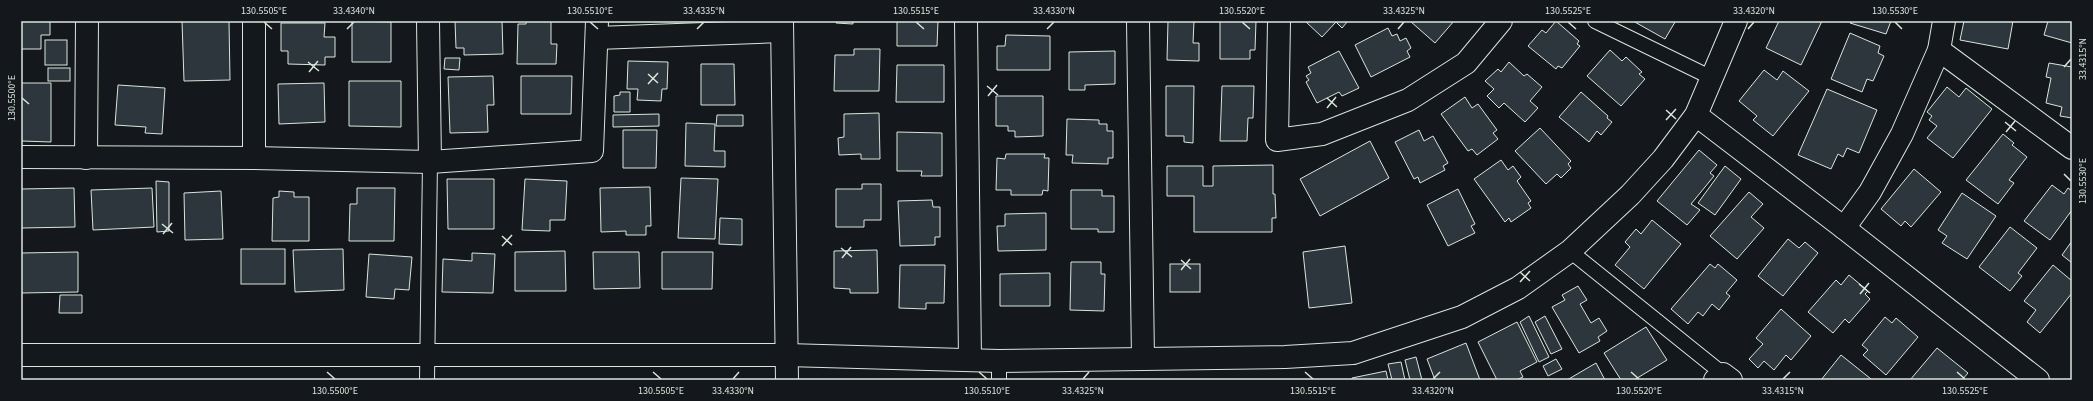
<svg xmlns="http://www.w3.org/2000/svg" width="2093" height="401" viewBox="0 0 2093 401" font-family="'Source Sans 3',sans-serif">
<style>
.building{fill:#2c363c;stroke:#d8e6dc}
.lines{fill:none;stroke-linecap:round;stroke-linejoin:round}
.service-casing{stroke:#d8e6dc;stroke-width:16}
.minor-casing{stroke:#d8e6dc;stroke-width:24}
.tertiary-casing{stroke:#d8e6dc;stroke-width:24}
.service{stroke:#14181c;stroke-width:14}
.minor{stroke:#14181c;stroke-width:22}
.tertiary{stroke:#14181c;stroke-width:22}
.ticks{fill:none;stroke:#d8e6dc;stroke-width:1.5}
.neatline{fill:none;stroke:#d8e6dc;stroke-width:1.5}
.ticks-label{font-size:10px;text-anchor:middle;fill:#d8e6dc}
</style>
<rect width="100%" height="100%" fill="#14181c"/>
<!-- building -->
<g class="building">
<path d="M21,21H50V35H41V49H21Z"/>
<path d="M182,21H229L230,80L184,81Z"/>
<path d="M352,21L391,22V62H352Z"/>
<path d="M455,21H502L503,54L464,55V48H456Z"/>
<path d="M526,21H551V44H557L556,64H517L518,24H526Z"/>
<path d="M836,21H853V24L836,23Z"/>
<path d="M897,21H938L937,46H897Z"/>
<path d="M1168,21H1194L1193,43H1199V61L1167,60Z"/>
<path d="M1220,21H1256L1255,50H1250V59H1220Z"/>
<path d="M1305,21H1348L1342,28L1336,22L1322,37Z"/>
<path d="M1410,21H1454L1435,43Z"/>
<path d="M1556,21L1579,41L1577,44L1580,46L1562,68L1558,66L1556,69L1528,46L1542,30L1546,33Z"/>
<path d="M1633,21H1673L1675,22L1665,39Z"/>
<path d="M1779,21H1822L1801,65L1766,48Z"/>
<path d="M1851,21H1891L1886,34L1850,23Z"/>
<path d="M1964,21H2013L2008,49L1960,40Z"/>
<path d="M2048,21H2072V43L2044,35Z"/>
<path d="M281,23H325L324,37H335V57H325V65L288,64V51H281Z"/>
<path d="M1388,28L1392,36L1397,34L1400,41L1406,38L1411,48L1407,51L1410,57L1371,77L1355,45Z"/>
<path d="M1850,33L1880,46L1878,53L1884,56L1873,81L1867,79L1862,92L1831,79Z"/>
<path d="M1006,35L1050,36V70H997V46H1005Z"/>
<rect x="45" y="40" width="22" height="25"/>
<path d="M854,49H880L879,91H834L835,55H854Z"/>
<path d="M1610,50L1622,61L1626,57L1642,72L1639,74L1645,79L1621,106L1587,76Z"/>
<path d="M1115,51V84L1085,85V90H1069V52Z"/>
<path d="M1339,51L1359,88L1342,96L1339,92L1317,103L1306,82L1309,80L1306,76L1311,73L1308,67Z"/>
<path d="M445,58H460L459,70L444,69Z"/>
<path d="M628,61L668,62L667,89H662L661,101L637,100L638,89H627Z"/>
<path d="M1509,62L1524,76L1527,74L1542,87L1530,101L1538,108L1525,122L1504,103L1499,108L1487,96L1494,89L1485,81L1498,69L1501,72Z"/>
<path d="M2049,63L2072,67V118L2060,116L2062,107L2046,103L2051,78L2046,77Z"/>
<path d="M701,64H734L735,105H701Z"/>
<path d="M897,65H944V102H896Z"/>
<rect x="48" y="68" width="22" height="13"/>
<path d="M1764,70L1777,80L1783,71L1809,91L1773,136L1753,120L1757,116L1739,101Z"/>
<path d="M493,76L494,105H487L488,132L450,133L448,77Z"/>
<path d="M521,76H572L571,114H521Z"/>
<path d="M349,81H401V127L349,126Z"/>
<path d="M21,83H51V142L21,141Z"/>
<path d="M324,83L325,122L279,124L278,84Z"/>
<path d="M118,85L165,88L162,134L145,133L146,127L115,125Z"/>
<path d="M1166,86H1194L1193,143L1184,142V136H1166Z"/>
<path d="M1222,86H1254L1253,118H1248L1247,141H1220Z"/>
<path d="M1947,87L1959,97L1966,88L1992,109L1953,158L1927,138L1937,126L1929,120L1932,116L1927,112Z"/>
<path d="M1827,89L1877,110L1859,153L1847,148L1843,157L1838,154L1831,169L1798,155Z"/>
<path d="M620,92H630V112H614V96L620,95Z"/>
<path d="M1581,92L1608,116L1607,118L1612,122L1601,135L1597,131L1589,142L1559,117Z"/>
<path d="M996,96H1043V136L1015,137V131H1008V126H996Z"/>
<path d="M1465,97L1472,108L1478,104L1497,130L1493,133L1498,139L1477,155L1472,149L1468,151L1441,114Z"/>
<path d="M879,113L880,159H861V154L839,155L838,138L844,137V114Z"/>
<path d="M659,114V126L613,127V115Z"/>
<path d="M717,115H743V126H716Z"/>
<path d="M1067,119L1099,120V124H1107V131H1113V158H1108V164L1072,163L1073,155H1066Z"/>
<path d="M686,123L715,124L714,151H725V167L685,166Z"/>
<path d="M1540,128L1571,161L1568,164L1571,168L1561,178L1557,174L1546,184L1515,151Z"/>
<path d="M623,130H657L656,168H623Z"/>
<path d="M1419,130L1424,141L1433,136L1448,163L1443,166L1445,170L1420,183L1418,177L1414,179L1395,142Z"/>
<path d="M897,132L942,133V176H921L922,171H897Z"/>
<path d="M2003,134L2014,143L2012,145L2027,157L2009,180L2014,183L1998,204L1966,180Z"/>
<path d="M1370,141L1389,178L1320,216L1300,179Z"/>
<path d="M1699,150L1717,165L1710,173L1714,176L1691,204L1700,210L1687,225L1657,201Z"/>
<path d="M1006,154H1045L1044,158H1049L1048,191L1043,190L1042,195H1011V190H996L997,158L1005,159Z"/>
<path d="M1501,160L1508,170L1513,166L1521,177L1517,181L1531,201L1528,203L1531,208L1511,222L1509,218L1505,222L1474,179Z"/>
<path d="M1273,165V194H1275L1276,218H1272V232H1194V196H1167V166H1203V186H1213V166Z"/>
<path d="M1725,166L1741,179L1715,215L1698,203Z"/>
<path d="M1914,169L1941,192L1911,227L1905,221L1901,226L1881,209Z"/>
<path d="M681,178L718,179L715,239L678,238Z"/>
<path d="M447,179H494V229H448Z"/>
<path d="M525,179L567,181L565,220H550V231L522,230Z"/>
<path d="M156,181L169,182V231L157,232Z"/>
<path d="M862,184H881V220H864V227H836V189H862Z"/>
<path d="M2052,185L2064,194L2068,188L2072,191V210L2050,240L2024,221Z"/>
<path d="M650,187L651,226H646V235H626V231L601,232L600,188Z"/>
<path d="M74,188L75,227L21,228V189Z"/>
<path d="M152,188L154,227L93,230L91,190Z"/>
<path d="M357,188H395L394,241H349L350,204H357Z"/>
<path d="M1458,189L1475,224L1471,226L1475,233L1448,246L1427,205Z"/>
<path d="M1071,190H1102V196H1114V232H1098V229H1071Z"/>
<path d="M221,191L223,239L185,240L184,193Z"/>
<path d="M279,191L294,192V197H309V241H272L273,198L279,197Z"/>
<path d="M1749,192L1763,204L1751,217L1764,228L1737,259L1710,236Z"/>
<path d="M1962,193L1996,216L1967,259L1942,243L1947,236L1938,230Z"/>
<path d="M932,200L933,207H940V237H935V245L900,246L898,201Z"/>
<path d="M1046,213V250L998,251L997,226H1005V214Z"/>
<path d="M720,218L742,219V245L719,244Z"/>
<path d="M1652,220L1681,244L1644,289L1615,265L1630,247L1625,242L1636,229L1641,234Z"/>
<path d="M2010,227L2037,248L2018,273L2022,276L2010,291L1979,267Z"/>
<path d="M1788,239L1799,248L1805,242L1818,253L1783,296L1758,276Z"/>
<path d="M2072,241V263L2062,255Z"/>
<path d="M1345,246L1352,303L1309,308L1303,252Z"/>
<rect x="241" y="249" width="44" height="35"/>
<path d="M343,249L344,290L295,292L293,250Z"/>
<path d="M877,250L878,293H850V289L834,288V251Z"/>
<path d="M565,251L566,291H515V252Z"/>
<path d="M78,252V292L21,293V253Z"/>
<path d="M593,252H639L640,288L594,289Z"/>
<path d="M662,252H713L712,289H662Z"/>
<path d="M472,253L495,254L493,293L442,292L443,259L472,261Z"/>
<path d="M369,254L412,257L409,290L395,289L394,299L366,297Z"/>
<path d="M1071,262H1101V274H1105L1104,311L1070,310Z"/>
<rect x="1170" y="264" width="30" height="28"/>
<path d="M1710,264L1715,268L1718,264L1737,280L1726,293L1730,296L1719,310L1712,304L1703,316L1698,312L1688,324L1671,309Z"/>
<path d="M900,265H945L944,303H926V309L899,308Z"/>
<path d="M2053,265L2072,281V293L2040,333L2027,322L2036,310L2024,301Z"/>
<path d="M1050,273V306H1000V274Z"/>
<path d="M1849,275L1868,291L1865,294L1870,299L1849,323L1845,319L1833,333L1808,312L1836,280L1841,285Z"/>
<path d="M1578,286L1587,300L1580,304L1591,323L1599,318L1607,331L1598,337L1600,341L1579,353L1552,307L1565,300L1562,295Z"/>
<path d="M60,295H82V313H59Z"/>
<path d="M1781,309L1811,336L1791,360L1786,355L1774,370L1764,361L1758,368L1749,359L1763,344L1756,338Z"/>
<path d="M1529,316L1549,357L1539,362L1520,322Z"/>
<path d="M1545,316L1562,349L1551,354L1535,322Z"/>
<path d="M1885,317L1892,323L1896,318L1918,337L1886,375L1863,355L1868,350L1862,345Z"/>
<path d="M1517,322L1537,362L1520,371L1523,377L1516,380H1497L1478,342Z"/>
<path d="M1646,327L1667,360L1634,380H1621L1604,353Z"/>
<path d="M1466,343L1480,380H1435L1427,359Z"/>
<path d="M1937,348L1968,373L1962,380H1910Z"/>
<path d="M1841,355L1871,379L1870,380H1821Z"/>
<path d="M1416,357L1422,380H1410L1405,360Z"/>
<path d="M1556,359L1562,369L1548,376L1543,366Z"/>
<path d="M1401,362L1405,380H1392L1388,364Z"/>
<path d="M1596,363L1605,380H1567Z"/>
<path d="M1386,371L1388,380H1352V378Z"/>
</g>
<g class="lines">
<!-- service casing -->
<g class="service-casing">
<g id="service">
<path d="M1595,21L1712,78"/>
<path d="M1570,251L1723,374"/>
<path d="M427,380L430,162"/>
<path d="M999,380V361"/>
</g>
</g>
<!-- minor casing -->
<g class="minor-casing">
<g id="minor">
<path d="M254,21V158"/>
<path d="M428,21L430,162"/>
<path d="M966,21L970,359"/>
<path d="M1138,21L1143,358"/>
<path d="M1279,21L1277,140L1322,134L1408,100L1466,63L1501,21"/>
<path d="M597,38L782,31"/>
<path d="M1939,50L2072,148"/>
<path d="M1696,115L1844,228L2038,380"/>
<path d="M21,157L254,158L430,162L592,151L597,21"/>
<path d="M86,158L87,21"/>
<path d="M1844,228L1870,192L1902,134L1939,50L1944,21"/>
<path d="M787,355L999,361L1285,357L1353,353L1462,317L1518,288L1570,251L1630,195L1663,159L1696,115L1736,21"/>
<path d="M1715,380L1723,374L1731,380"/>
</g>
</g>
<!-- tertiary casing -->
<g class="tertiary-casing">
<g id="tertiary">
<path d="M782,21L787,380"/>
<path d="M21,355H787"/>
</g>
</g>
<!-- service -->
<use href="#service" class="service"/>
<!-- minor -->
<use href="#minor" class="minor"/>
<!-- tertiary -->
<use href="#tertiary" class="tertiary"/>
</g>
<!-- ticks -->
<path class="ticks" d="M264,22L272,29M590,22L598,29M916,22L924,29M1242,22L1250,29M1568,22L1576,29M1895,22L1902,29M347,29L354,22M697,29L704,22M1047,29L1054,22M1398,29L1404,22M1748,29L1754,22M308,62L319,71M2064,67L2071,59M309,72L318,61M648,74L658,83M648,84L658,73M987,86L998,95M988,96L997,85M22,98L29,104M1327,98L1337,107M1327,108L1336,97M1666,110L1676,119M1666,120L1676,109M2005,122L2016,131M2006,132L2015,121M2064,174L2071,181M162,224L173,233M163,234L172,223M502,236L512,245M502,246L512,235M841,248L852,257M842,258L851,247M1181,260L1191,269M1181,270L1190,259M1520,272L1530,281M1520,282L1530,271M1859,284L1870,293M1860,294L1869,283M327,372L335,379M653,372L661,379M979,372L987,379M1305,372L1313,379M1631,372L1639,379M1957,372L1965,379M733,379L739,372M1083,379L1089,372M1433,379L1440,372M1783,379L1790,372"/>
<!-- border -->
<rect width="2093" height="401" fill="none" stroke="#14181c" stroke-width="44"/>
<rect x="22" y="22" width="2049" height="357" class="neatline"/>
<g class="ticks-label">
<text x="264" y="14">130.5505°E</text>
<text x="354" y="14">33.4340°N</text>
<text x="590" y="14">130.5510°E</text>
<text x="704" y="14">33.4335°N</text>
<text x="916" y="14">130.5515°E</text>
<text x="1054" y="14">33.4330°N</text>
<text x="1242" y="14">130.5520°E</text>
<text x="1404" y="14">33.4325°N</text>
<text x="1568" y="14">130.5525°E</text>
<text x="1754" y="14">33.4320°N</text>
<text x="1895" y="14">130.5530°E</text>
<text transform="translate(2082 59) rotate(-90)" y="4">33.4315°N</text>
<text transform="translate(11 98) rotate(-90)" y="4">130.5500°E</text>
<text transform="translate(2082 181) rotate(-90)" y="4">130.5530°E</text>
<text x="335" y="394">130.5500°E</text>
<text x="661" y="394">130.5505°E</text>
<text x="733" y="394">33.4330°N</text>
<text x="987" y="394">130.5510°E</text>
<text x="1083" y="394">33.4325°N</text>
<text x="1313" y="394">130.5515°E</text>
<text x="1433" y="394">33.4320°N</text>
<text x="1639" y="394">130.5520°E</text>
<text x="1783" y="394">33.4315°N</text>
<text x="1965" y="394">130.5525°E</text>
</g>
</svg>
